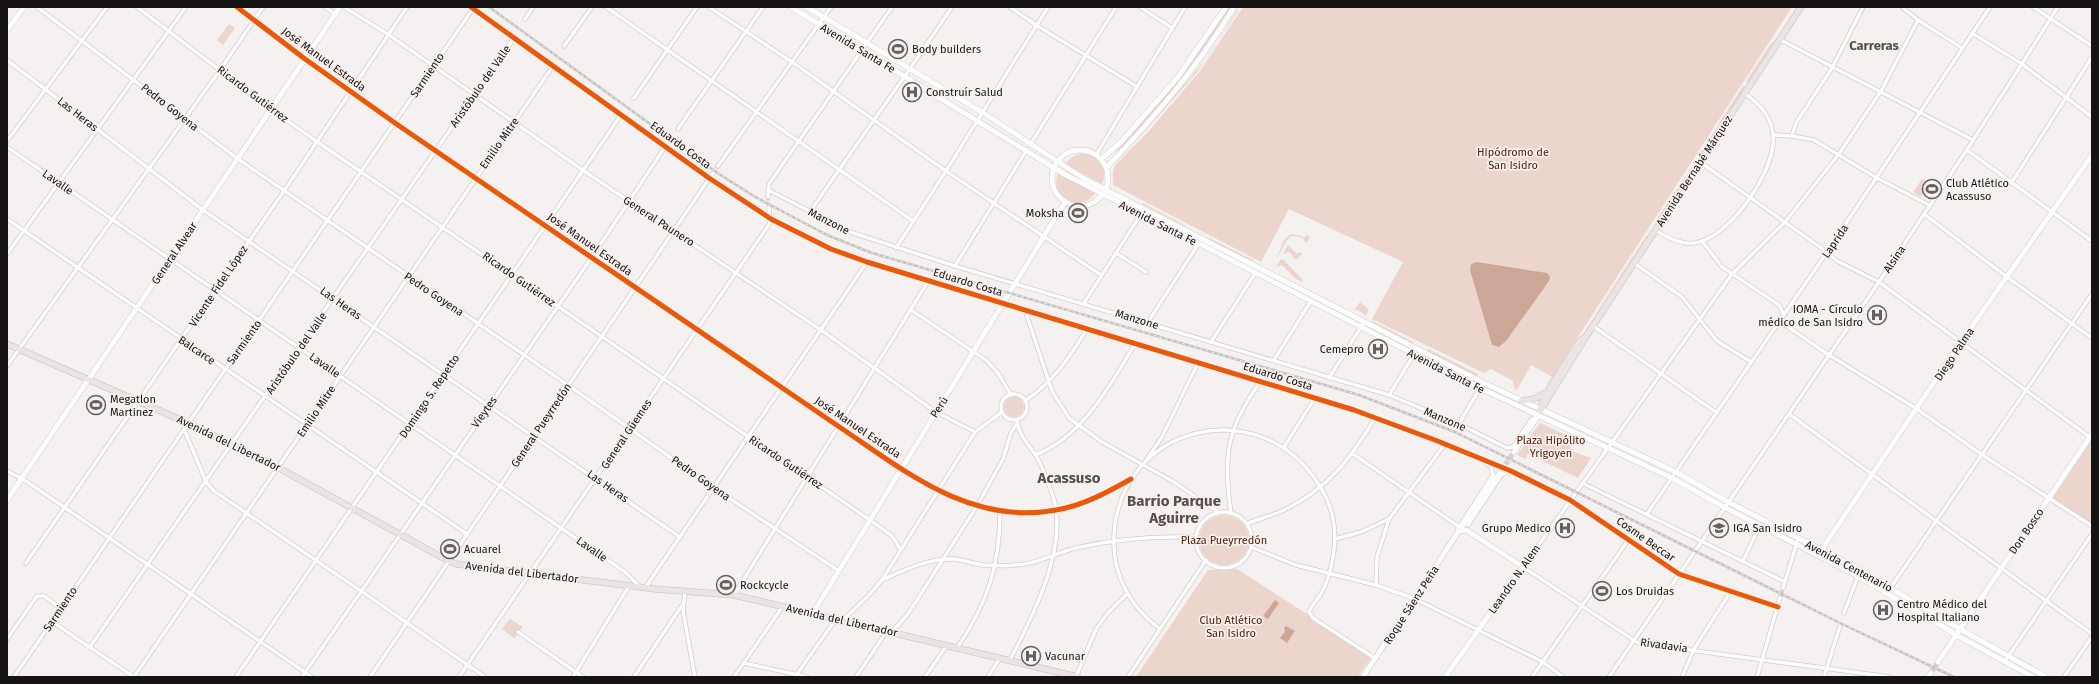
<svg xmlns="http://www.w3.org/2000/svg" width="2099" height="684" viewBox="0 0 2099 684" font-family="'Fira Sans',sans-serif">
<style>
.green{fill:#ebd5cd}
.water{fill:#cca798}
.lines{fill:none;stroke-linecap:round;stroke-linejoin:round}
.street-tunnel{stroke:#d4d0cf;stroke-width:3.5;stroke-dasharray:3.5 2;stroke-linecap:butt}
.secondary-tunnel{stroke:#d4d0cf;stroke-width:5;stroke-dasharray:5 2.5;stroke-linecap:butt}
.street-casing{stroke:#d1cecd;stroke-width:5}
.secondary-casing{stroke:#d1cecd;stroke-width:6}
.primary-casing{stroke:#cccbca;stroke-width:7}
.street{stroke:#fefdfd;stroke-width:3.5}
.secondary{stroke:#fefdfd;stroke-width:5}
.primary{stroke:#ebe4e2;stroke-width:5.5}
.rail-casing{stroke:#c1c1c0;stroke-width:2.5}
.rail{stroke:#f8f0ed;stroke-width:1;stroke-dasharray:3;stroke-linecap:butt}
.cycleway-casing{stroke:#f8f0ed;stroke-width:8}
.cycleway{stroke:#e8590c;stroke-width:5}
.labels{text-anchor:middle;stroke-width:3.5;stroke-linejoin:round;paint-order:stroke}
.street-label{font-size:11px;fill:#161413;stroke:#f8f0ed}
.poi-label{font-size:11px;fill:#161413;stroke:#f8f0ed;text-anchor:start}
.park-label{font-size:11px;fill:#52220c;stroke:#f8f0ed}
.quarter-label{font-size:13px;font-weight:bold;fill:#564f4c;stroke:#f8f0ed}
.district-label{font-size:15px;font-weight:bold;fill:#564f4c;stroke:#f8f0ed}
</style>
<rect width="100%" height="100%" fill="#f5f1f0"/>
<!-- green -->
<g class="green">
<path d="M1228,7H1231L1190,69L1123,147L1118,151L1117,150L1193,61Z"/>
<path d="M1239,7L1237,13L1197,72L1140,137L1210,54Z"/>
<path d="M1243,7H1792L1552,377L1531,365L1517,390L1514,388L1513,381L1491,369L1484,373L1372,319L1403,262L1289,209L1261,262L1113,185V171L1116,164L1149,131L1200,71Z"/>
<path d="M229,24L235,28L223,45L217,40Z"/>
<path d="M1772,42L1773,43L1748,82L1746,81Z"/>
<path d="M1743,86L1745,87L1700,156L1699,155Z"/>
<path d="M1078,154C1097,152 1109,167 1102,184L1065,164L1071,158Z"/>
<path d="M1693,165L1694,166L1656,223L1655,222Z"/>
<path d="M1058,173L1095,193C1080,215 1048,199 1058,173Z"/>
<path d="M1922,179L1929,183L1921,197L1913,192Z"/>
<path d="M1143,203L1185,225V226L1142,204Z"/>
<path d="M1291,234L1302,236L1304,238L1307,235L1310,238L1306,243L1302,237L1291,236L1286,241L1276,260L1284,240Z"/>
<path d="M1647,235L1648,236L1591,320Z"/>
<path d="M1209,238L1253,260L1252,261L1208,239Z"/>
<path d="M1288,245L1297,254L1300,252L1302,254L1296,260L1289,252L1283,254Z"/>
<path d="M1281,259L1284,260L1302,279L1303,282L1296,279L1282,265L1276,267Z"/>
<path d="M1360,302L1369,310L1366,315L1355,309Z"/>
<path d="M1373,321L1413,342L1412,343L1372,322Z"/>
<path d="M1428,349L1478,374L1477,376L1427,351Z"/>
<circle cx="1014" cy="407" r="10"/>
<path d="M1540,423L1570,437L1568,441L1572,451L1591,458L1578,478L1528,454L1525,459L1517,455Z"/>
<path d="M2091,440L2092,441V524L2053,498Z"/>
<circle cx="1224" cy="540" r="25"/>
<path d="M1237,569L1372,656L1358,677H1136L1208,570Z"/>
<path d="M510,619L523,627L517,632L515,639L502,629Z"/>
</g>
<!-- water -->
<g class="water">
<path d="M1477,262L1547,273L1550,277L1549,281L1506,341L1499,347L1492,345L1470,270L1471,264Z"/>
<path d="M1275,600L1279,603L1268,619L1263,616Z"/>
<path d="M1286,626L1295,631L1287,643L1280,638L1285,632L1284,628Z"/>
</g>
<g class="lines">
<!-- street-tunnel -->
<g class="street-tunnel">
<path d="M713,173L718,166"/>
<path d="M768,197L769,207"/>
<path d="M1780,598L1783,588"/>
</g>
<!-- secondary-tunnel -->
<g class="secondary-tunnel">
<path d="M1501,471L1514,452"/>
<path d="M1931,673L1938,662"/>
</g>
<!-- street casing -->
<g class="street-casing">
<g id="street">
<path d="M37,7L238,159L568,385L714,488L839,571"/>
<path d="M137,7L271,109L316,141L870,520L892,536L900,549"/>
<path d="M237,7L305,59L395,123L838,426C905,471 970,526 1056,510C1082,506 1108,492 1131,479"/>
<path d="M325,7L335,14"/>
<path d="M344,7L389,35L584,171L821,330L936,412L975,432"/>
<path d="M471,7L709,178L771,219L831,249L867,262L1354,410L1435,440L1511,471L1570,500L1679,574L1778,607"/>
<path d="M606,7L913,221"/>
<path d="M709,7L792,62L946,171L1101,275"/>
<path d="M1010,7L1036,25L1136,86"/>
<path d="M1140,7L1172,28"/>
<path d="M1902,7L1918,20L1962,48"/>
<path d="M2033,7L2092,46"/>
<path d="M525,19L533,7"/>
<path d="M1972,33L2022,64L2092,117"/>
<path d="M1779,39L1973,140"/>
<path d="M564,46L592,7"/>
<path d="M7,60L203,210L680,537"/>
<path d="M634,98L697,7"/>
<path d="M678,129L763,7"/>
<path d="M1774,135L1792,136L1814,140L1877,178L1929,205"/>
<path d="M1792,136L1796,123L1832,68L1863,7"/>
<path d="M7,141L107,7"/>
<path d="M1030,145L1116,7"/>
<path d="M7,147L561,528L625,572L639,586"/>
<path d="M1967,150L2092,241"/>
<path d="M1096,155L1185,7"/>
<path d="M1700,162L1827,252L1837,261L1879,282L2091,438"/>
<path d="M718,166L831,7"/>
<path d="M2012,182L2092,57"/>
<path d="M768,190L853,233L955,266L1389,395L1459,424L1507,448L1513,447L1531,420L1536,417"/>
<path d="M768,197L769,184L892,7"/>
<path d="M810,212C857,143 906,76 952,7"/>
<path d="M1924,214L2007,277L2092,338"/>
<path d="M7,219L467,534"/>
<path d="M1655,230C1666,237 1681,245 1695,243C1730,238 1778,168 1773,134C1771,116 1759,103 1744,93"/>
<path d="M1702,241L1722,267L1779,305L1784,315"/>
<path d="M896,248L946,171L1048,7"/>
<path d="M1116,253L1146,272"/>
<path d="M7,254L186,7"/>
<path d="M1634,263L1682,297L1717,341L1751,362"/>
<path d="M955,266L1026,151"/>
<path d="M1084,303L1141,214"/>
<path d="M911,310L986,360L998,373L1011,395"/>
<path d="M1025,310L1052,391L1069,418L1102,442L1174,482L1218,512"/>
<path d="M1782,318L1785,325L1829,355L1917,409L1981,454L2092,526"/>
<path d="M1148,322L1199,243"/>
<path d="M1593,326L1717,413"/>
<path d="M1211,342L1256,272"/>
<path d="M1274,360L1311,301"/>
<path d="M7,366L220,70L263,7"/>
<path d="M1329,378L1364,322"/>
<circle cx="1014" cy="407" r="13"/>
<path d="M1389,395L1415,353"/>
<path d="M1025,401C1054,381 1069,358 1087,329"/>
<path d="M1789,414L2092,634"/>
<path d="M1459,424L1480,388"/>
<path d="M184,429L206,482L214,491L361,591L485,677"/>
<path d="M1284,447L1315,398"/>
<path d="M1353,454L1458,526"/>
<path d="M1035,455C1083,437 1110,385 1135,344"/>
<path d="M1147,459L1162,437L1198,363"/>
<path d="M7,471L26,481L312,677"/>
<path d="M1582,483L1785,582"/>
<circle cx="1224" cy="540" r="28"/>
<path d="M1231,513C1223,457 1226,428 1261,381"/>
<path d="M1647,514L1827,252L1990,7"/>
<path d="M1247,524C1259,518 1272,516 1284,510C1328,489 1351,458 1375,418"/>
<path d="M1468,525L1502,474L1510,471"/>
<path d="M1458,529L1493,475L1491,467L1486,463"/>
<path d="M1335,539L1361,532L1389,519"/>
<path d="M1251,547L1296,565L1376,585L1415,599L1543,662L1563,677"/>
<path d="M1743,561L1760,525"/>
<path d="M26,563L284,191L407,7"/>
<path d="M882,580C904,570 929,558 954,559C964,560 974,564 984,565C997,566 1011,566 1024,564C1042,562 1058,552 1076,548C1115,539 1156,536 1196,537"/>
<path d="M1376,585L1377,557L1389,519L1445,444"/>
<path d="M645,588L867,262"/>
<path d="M1783,588L1798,539"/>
<path d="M685,591L683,611L695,677"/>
<path d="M1887,593L2092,294"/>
<path d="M734,595L929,280"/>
<path d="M1844,613L1858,576"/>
<path d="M843,620L869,595L882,580L975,432L1002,412"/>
<path d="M51,621L134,677"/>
<path d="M1160,629C1129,606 1112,574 1114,536C1119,424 1261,391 1319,485C1333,506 1338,532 1333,557C1331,570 1327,583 1321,594C1317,600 1311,606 1309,612L1313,618L1376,659"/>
<path d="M518,632L583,677"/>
<path d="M892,632L908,614L977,506L1003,459L1011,433L1017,423"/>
<path d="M7,639L37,596H44L60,608"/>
<path d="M90,647L514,38"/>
<path d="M957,648C987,604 1000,566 1000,512"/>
<path d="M1010,660C1034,614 1073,539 1050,488C1045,477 1042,464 1035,454C1028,445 1018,433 1017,420"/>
<path d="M2005,661L2092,534"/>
<path d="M744,663L807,677"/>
<path d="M14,677L474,7"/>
<path d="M134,677L553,66"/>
<path d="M236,677L621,115"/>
<path d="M302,677L592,257L665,147"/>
<path d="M370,677L713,173"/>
<path d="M459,677L770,223L769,207"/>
<path d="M573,677L629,586"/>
<path d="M634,677L683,604"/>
<path d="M734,677L783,606"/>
<path d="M795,677L836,619"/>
<path d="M856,677L887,631"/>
<path d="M925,677L947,645"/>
<path d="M988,677L1000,658"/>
<path d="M1076,677L1096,629L1108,613L1127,594"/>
<path d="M1128,677L1206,560"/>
<path d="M1532,677L1629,539"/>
<path d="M1609,677L1879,282L1970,145L2058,7"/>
<path d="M1682,677L1694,649L1731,591"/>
<path d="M1757,677L1780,598"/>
<path d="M1824,677L1840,626"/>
<path d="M1890,677L1638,643L1523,567L1732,274L1785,222L1839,154L1881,91L1918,20"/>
<path d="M2064,677L2092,637"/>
</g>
</g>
<!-- secondary casing -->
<g class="secondary-casing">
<g id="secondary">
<path d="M791,7L1064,174L1480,388L1672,478L1724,507L1858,576L1960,637L2033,677"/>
<path d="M807,7L982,112L1083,178L1484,383L1676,472L1728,502L1851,565L1960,629L2046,677"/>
<path d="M7,30L24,7"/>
<circle cx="1080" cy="178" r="28"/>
<path d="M1101,159L1121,142L1178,77L1226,7"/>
<path d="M1106,168C1154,118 1198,67 1234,7"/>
<path d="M1514,452L1539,414"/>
<path d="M7,500L340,7"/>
<path d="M1820,552L1961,342L2092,155"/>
<path d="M813,613L1065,202"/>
<path d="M1938,662L2092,434"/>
<path d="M1363,677L1458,532L1501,471"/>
<path d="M1445,677L1523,567L1468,531L1464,530L1458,532"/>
<path d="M1928,677L1931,673"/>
</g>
</g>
<!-- primary casing -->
<g class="primary-casing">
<g id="primary">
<path d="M7,344L188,423L277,467L445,559L456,564L655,589L734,595L1078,677"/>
<path d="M1521,401L1534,399L1547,392"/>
<path d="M1540,411L1587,335L1801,7"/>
<path d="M1540,411C1541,396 1570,357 1579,342L1585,337"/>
</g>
</g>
<!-- street -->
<use href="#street" class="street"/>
<!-- secondary -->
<use href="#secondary" class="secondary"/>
<!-- primary -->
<use href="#primary" class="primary"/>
<!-- rail casing -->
<g class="rail-casing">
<path id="rail" d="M489,7L719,174L757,198L827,235L872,253L1359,395L1455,432L1840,623L1954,677"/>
</g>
<!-- rail -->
<use href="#rail" class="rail"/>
<!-- cycleway casing -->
<g class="cycleway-casing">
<g id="cycleway">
<path d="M237,7L305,59L395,123L838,426C905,471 970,526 1056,510C1082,506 1108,492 1131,479"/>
<path d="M471,7L709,178L771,219L831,249L867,262L1354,410L1435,440L1511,471L1570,500L1679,574L1778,607"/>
</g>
</g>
<!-- cycleway -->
<use href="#cycleway" class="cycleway"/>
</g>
<!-- icons -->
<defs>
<g id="stadium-ring" transform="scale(1)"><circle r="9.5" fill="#f8f0ed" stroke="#646160" stroke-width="1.5"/><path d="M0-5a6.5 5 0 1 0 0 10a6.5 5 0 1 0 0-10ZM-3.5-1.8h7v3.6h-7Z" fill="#646160"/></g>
<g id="hospital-ring" transform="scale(1)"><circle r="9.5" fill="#f8f0ed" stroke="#646160" stroke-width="1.5"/><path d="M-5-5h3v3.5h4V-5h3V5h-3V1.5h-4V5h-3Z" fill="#646160"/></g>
<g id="university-ring" transform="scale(1)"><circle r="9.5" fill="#f8f0ed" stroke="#646160" stroke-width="1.5"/><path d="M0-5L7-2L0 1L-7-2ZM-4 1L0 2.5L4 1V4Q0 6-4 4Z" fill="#646160"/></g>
</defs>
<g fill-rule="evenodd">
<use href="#stadium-ring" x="898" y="49"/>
<use href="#hospital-ring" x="912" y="92"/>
<use href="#stadium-ring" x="1932" y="189"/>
<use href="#stadium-ring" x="1078" y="213"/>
<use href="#hospital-ring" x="1877" y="315"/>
<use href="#hospital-ring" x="1378" y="349"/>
<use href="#stadium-ring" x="96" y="405"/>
<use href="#hospital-ring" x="1565" y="528"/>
<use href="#university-ring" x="1719" y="528"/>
<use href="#stadium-ring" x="450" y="549"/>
<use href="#stadium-ring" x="726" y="585"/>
<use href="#stadium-ring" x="1602" y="591"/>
<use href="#hospital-ring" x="1883" y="610"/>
<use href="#hospital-ring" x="1031" y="656"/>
</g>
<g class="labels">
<!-- street labels -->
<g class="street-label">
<text transform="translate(858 48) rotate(31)" y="4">Avenida Santa Fe</text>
<text transform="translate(324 59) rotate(36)" y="4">José Manuel Estrada</text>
<text transform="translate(427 75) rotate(-56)" y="4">Sarmiento</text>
<text transform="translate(480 86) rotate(-55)" y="4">Aristóbulo del Valle</text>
<text transform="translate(253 94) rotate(37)" y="4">Ricardo Gutiérrez</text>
<text transform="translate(170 107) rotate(38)" y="4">Pedro Goyena</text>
<text transform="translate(78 114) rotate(38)" y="4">Las Heras</text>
<text transform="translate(499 143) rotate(-55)" y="4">Emilio Mitre</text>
<text transform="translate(681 145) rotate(36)" y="4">Eduardo Costa</text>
<text transform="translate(1694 171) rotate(-57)" y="4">Avenida Bernabé Márquez</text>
<text transform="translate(58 182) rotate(35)" y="4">Lavalle</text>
<text transform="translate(659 221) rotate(33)" y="4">General Paunero</text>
<text transform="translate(829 221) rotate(27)" y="4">Manzone</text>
<text transform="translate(1158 223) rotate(27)" y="4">Avenida Santa Fe</text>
<text transform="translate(1835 241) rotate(-56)" y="4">Laprida</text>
<text transform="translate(590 244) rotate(35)" y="4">José Manuel Estrada</text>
<text transform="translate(174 253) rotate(-56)" y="4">General Alvear</text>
<text transform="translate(1894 259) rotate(-56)" y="4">Alsina</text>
<text transform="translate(519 279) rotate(35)" y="4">Ricardo Gutiérrez</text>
<text transform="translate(968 282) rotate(17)" y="4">Eduardo Costa</text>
<text transform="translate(218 286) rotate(-56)" y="4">Vicente Fidel López</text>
<text transform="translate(434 294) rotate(34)" y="4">Pedro Goyena</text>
<text transform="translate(341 303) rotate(35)" y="4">Las Heras</text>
<text transform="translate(1137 319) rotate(17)" y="4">Manzone</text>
<text transform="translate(244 342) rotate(-55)" y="4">Sarmiento</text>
<text transform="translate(197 350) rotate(34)" y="4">Balcarce</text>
<text transform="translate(296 353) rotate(-55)" y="4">Aristóbulo del Valle</text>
<text transform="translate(1954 354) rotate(-56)" y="4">Diego Palma</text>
<text transform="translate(325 365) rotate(35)" y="4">Lavalle</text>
<text transform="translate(1446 371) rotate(27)" y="4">Avenida Santa Fe</text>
<text transform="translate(1278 376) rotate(17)" y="4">Eduardo Costa</text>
<text transform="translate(429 396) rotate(-56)" y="4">Domingo S. Repetto</text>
<text transform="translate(939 407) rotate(-58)" y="4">Perú</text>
<text transform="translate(316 411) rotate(-56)" y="4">Emilio Mitre</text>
<text transform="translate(484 412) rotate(-55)" y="4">Vieytes</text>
<text transform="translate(1445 419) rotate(23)" y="4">Manzone</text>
<text transform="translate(541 425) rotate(-56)" y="4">General Pueyrredón</text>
<text transform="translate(858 427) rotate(34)" y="4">José Manuel Estrada</text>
<text transform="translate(626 434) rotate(-56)" y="4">General Güemes</text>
<text transform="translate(229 443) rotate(26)" y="4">Avenida del Libertador</text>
<text transform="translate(786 462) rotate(34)" y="4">Ricardo Gutiérrez</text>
<text transform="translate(701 478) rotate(35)" y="4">Pedro Goyena</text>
<text transform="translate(608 486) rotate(35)" y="4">Las Heras</text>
<text transform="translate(2026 531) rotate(-56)" y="4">Don Bosco</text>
<text transform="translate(1646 539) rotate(35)" y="4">Cosme Beccar</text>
<text transform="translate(592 549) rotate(35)" y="4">Lavalle</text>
<text transform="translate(1849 566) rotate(28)" y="4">Avenida Centenario</text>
<text transform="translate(522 572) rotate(7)" y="4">Avenida del Libertador</text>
<text transform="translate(1514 579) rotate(-55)" y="4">Leandro N. Alem</text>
<text transform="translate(1411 605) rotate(-57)" y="4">Roque Sáenz Peña</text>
<text transform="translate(60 609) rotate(-56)" y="4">Sarmiento</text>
<text transform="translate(842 620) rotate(13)" y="4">Avenida del Libertador</text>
<text transform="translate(1664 645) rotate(8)" y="4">Rivadavia</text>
</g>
<!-- poi labels -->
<g class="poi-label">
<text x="912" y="53">Body builders</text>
<text x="926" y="96">Construír Salud</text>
<text x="1946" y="187">Club Atlético<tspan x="1946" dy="13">Acassuso</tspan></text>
<text x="1064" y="217" text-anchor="end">Moksha</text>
<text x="1863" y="313" text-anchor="end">IOMA - Círculo<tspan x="1863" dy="13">médico de San Isidro</tspan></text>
<text x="1364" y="353" text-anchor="end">Cemepro</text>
<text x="110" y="403">Megatlon<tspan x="110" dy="13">Martinez</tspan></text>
<text x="1551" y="532" text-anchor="end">Grupo Medico</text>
<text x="1733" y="532">IGA San Isidro</text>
<text x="464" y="553">Acuarel</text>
<text x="740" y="589">Rockcycle</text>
<text x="1616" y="595">Los Druidas</text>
<text x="1897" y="608">Centro Médico del<tspan x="1897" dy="13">Hospital Italiano</tspan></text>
<text x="1045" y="660">Vacunar</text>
</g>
<!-- park labels -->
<g class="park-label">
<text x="1513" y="156">Hipódromo de<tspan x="1513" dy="13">San Isidro</tspan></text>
<text x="1551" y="444">Plaza Hipólito<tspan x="1551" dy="13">Yrigoyen</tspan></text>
<text x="1224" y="544">Plaza Pueyrredón</text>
<text x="1231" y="624">Club Atlético<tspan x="1231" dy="13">San Isidro</tspan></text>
</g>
<!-- quarter labels -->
<g class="quarter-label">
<text x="1874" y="50">Carreras</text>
</g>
<!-- district labels -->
<g class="district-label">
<text x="1069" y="483">Acassuso</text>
<text x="1174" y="506">Barrio Parque<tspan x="1174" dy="17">Aguirre</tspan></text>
</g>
</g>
<!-- border -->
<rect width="2099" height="684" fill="none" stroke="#161413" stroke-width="16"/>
</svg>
